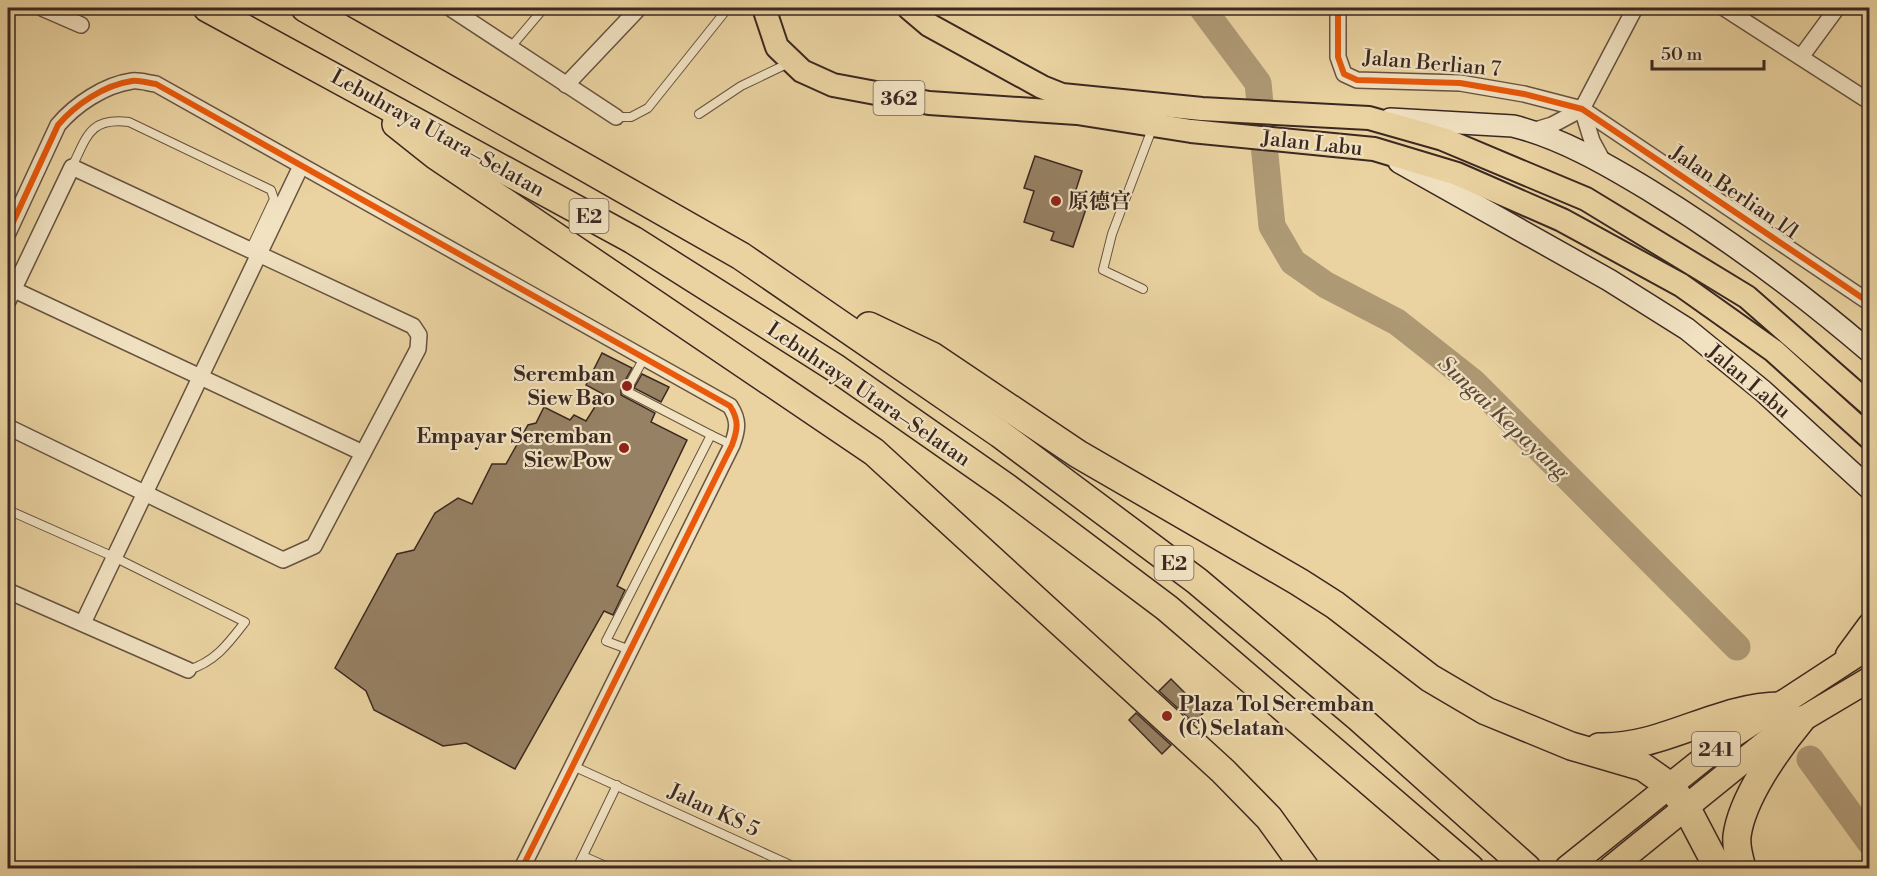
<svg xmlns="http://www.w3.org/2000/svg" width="1877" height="876" viewBox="0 0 1877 876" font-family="'Libre Bodoni','Noto Serif SC',serif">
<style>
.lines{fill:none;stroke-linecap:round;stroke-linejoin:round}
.river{stroke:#ae9975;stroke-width:27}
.building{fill:#968164;stroke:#3b2821;stroke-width:1.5}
.service-casing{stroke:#675341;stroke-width:10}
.minor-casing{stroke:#675341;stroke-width:18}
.secondary-casing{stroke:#3b2821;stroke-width:24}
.primary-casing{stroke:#3b2821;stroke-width:26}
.trunk-casing{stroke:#3b2821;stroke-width:27}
.motorway-casing{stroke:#3b2821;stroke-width:30}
.service{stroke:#f1e2c2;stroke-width:8}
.minor{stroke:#f1e2c2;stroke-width:15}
.secondary{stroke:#f1e2c2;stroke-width:21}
.primary{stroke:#ead3a1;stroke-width:22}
.trunk{stroke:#ead3a1;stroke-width:24}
.motorway{stroke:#ead3a1;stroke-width:27}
.cycleway-casing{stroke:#f1e2c2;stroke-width:10}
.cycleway{stroke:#e8590c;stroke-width:6}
.poi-dot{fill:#8f2418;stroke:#f1e2c2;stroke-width:2}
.labels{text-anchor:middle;stroke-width:4.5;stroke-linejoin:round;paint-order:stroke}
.shield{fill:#f1e2c2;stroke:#726051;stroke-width:1.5}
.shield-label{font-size:20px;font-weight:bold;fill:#3b2821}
.street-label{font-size:21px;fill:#3b2821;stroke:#f1e2c2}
.poi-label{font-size:21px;font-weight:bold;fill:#3b2821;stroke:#f1e2c2;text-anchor:start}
.water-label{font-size:22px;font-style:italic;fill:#5e4a3a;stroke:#f1e2c2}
</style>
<rect width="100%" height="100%" fill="#ead3a1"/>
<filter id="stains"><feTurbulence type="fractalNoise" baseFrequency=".00333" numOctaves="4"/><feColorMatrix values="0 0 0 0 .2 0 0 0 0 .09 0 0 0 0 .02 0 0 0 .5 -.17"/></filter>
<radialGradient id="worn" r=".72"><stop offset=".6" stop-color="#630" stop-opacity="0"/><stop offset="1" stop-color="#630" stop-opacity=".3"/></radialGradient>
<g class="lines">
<!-- river -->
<g class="river">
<path d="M1202,8L1258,83L1272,226L1293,262L1326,285L1397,322L1473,382L1737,647"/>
<path d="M1810,759L1870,842"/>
</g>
</g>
<!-- building -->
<g class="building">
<path d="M1035,156L1082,171L1073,199L1088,203L1073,247L1051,240L1054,232L1024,222L1034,191L1024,188Z"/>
<path d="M602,353L632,368L621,388V395L655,413L651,422L687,440L617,586L625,590L613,615L604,611L515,769L466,743L443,746L374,710L366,691L335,668L397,554L414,550L435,513L458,498L472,504L492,464H506L528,425L536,423L544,407L570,420L574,415L586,421L603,394L586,385Z"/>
<path d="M642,374L669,387L661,402L634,388Z"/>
<path d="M1171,679L1204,712L1194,723L1159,691Z"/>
<path d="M1136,713L1171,745L1162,754L1129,720Z"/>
</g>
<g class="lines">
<!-- service casing -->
<g class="service-casing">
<g id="service">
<path d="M510,48L544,8"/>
<path d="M699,114L741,86L789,63"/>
<path d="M616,117H631L648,108L728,8"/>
<path d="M72,167C87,136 90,117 129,122L271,190L274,199L250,250"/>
<path d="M1143,289L1103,270L1112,234L1152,129"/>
<path d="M644,358L626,391L711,435"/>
<path d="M8,510L114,557L245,622C228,644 215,662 188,670"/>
<path d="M630,650L606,641L711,435L732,445"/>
<path d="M573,766L797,868"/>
<path d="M583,856L610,868"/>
<path d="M577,868L617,785"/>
</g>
</g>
<!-- minor casing -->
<g class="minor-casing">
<g id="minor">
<path d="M42,8L81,25"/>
<path d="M450,8L616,117"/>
<path d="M1338,8V57L1344,74L1357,80L1460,83L1524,94L1582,109L1870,303"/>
<path d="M1724,8L1870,102"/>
<path d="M1801,57L1837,8"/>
<path d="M566,85L639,8"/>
<path d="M1582,109L1592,141L1604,163"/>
<path d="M1532,131L1552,125L1582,109L1635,8"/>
<path d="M8,233L58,125C75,105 104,85 132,81C139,80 148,83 156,84L730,406C739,420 738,429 732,445L522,868"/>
<path d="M8,287L363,453"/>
<path d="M8,301L72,167L413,326L419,335L418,349L314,546L283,560L8,427"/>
<path d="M8,591L188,670"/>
<path d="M83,623L301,166"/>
</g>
</g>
<!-- secondary casing -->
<g class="secondary-casing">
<g id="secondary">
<path d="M1390,119L1513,126C1561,138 1606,164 1649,190C1727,238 1800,292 1870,352"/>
<path d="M1399,162L1609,280L1687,329L1763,391L1870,489"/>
</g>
</g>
<!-- primary casing -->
<g class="primary-casing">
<g id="primary">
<path d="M764,8L777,47L802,71L833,85L929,103L1077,113L1191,131L1374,149L1457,174L1562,220L1681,285L1774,351L1870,438"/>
<path d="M909,8L929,25L1042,87L1062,95L1202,109L1369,118L1443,139L1586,199L1747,297L1870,405"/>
</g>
</g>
<!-- trunk casing -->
<g class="trunk-casing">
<g id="trunk">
<path d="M1848,655L1870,625"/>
<path d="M1567,868L1732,736L1870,646"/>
<path d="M1611,868L1774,736L1870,679"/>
</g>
</g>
<!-- motorway casing -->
<g class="motorway-casing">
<g id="motorway">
<path d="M207,8L633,240L837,369L1006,487L1167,608L1470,868"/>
<path d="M305,8L741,256L1000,434L1197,581L1359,718L1527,868"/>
<path d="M396,124L435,155L874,452L1223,771L1269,818L1305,868"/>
<path d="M869,326L932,356L1078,454L1299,582L1335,605L1430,678L1486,711L1571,746L1643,767L1670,786L1686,807L1718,868"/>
<path d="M1599,747C1663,749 1717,706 1781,706"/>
<path d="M1742,868C1739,858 1736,846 1737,836C1742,798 1777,749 1801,720"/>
</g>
</g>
<!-- service -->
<use href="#service" class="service"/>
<!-- minor -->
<use href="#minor" class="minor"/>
<!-- secondary -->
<use href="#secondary" class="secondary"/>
<!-- primary -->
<use href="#primary" class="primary"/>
<!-- trunk -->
<use href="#trunk" class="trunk"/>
<!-- motorway -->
<use href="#motorway" class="motorway"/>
<!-- cycleway casing -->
<g class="cycleway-casing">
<g id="cycleway">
<path d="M1338,8V57L1344,74L1357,80L1460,83L1524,94L1582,109L1870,303"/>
<path d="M8,233L58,125C75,105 104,85 132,81C139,80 148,83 156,84L730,406C739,420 738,429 732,445L522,868"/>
</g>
</g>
<!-- cycleway -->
<use href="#cycleway" class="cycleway"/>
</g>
<!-- markers -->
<g class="poi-dot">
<circle cx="1056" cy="201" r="6"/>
<circle cx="627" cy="386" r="6"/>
<circle cx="624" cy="448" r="6"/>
<circle cx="1167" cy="716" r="6"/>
</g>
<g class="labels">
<!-- shield labels -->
<g class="shield">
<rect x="873.5" y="81" width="51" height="34" rx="4.5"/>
<rect x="569.5" y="199" width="39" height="34" rx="4.5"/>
<rect x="1154.5" y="546" width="39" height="34" rx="4.5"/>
<rect x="1692" y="732" width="48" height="34" rx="4.5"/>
</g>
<g class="shield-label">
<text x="899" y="105">362</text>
<text x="589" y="223">E2</text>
<text x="1174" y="570">E2</text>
<text x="1716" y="756">241</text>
</g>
<!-- street labels -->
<g class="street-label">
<text transform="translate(1432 63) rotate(5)" y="7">Jalan Berlian 7</text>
<text transform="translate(438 133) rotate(29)" y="7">Lebuhraya Utara–Selatan</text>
<text transform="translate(1312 143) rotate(6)" y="7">Jalan Labu</text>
<text transform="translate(1735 192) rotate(34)" y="7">Jalan Berlian 1/1</text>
<text transform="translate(1749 381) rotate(40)" y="7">Jalan Labu</text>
<text transform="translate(869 394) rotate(34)" y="7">Lebuhraya Utara–Selatan</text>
<text transform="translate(714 810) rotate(25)" y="7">Jalan KS 5</text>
</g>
<!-- poi labels -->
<g class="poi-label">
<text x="1068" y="208">原德宫</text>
<text x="615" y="381" text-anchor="end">Seremban<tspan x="615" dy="24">Siew Bao</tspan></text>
<text x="612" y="443" text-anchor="end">Empayar Seremban<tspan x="612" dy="24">Siew Pow</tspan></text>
<text x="1179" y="711">Plaza Tol Seremban<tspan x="1179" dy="24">(C) Selatan</tspan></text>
</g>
<!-- water labels -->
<g class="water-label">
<text transform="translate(1504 417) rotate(43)" y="8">Sungai Kepayang</text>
</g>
</g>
<!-- margin -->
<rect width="1877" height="876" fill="none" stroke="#ead3a1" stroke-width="30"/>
<rect x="9" y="9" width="1859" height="858" fill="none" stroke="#3b2821" stroke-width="3"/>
<rect x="15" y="15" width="1847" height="846" fill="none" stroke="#3b2821" stroke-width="1.5"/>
<!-- scale -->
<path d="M1652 60v9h112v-9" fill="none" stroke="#3b2821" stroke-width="3"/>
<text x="1661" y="60" font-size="18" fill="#3b2821" stroke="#f1e2c2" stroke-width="4.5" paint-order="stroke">50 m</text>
<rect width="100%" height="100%" filter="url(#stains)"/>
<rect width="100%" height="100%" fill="url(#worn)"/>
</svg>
